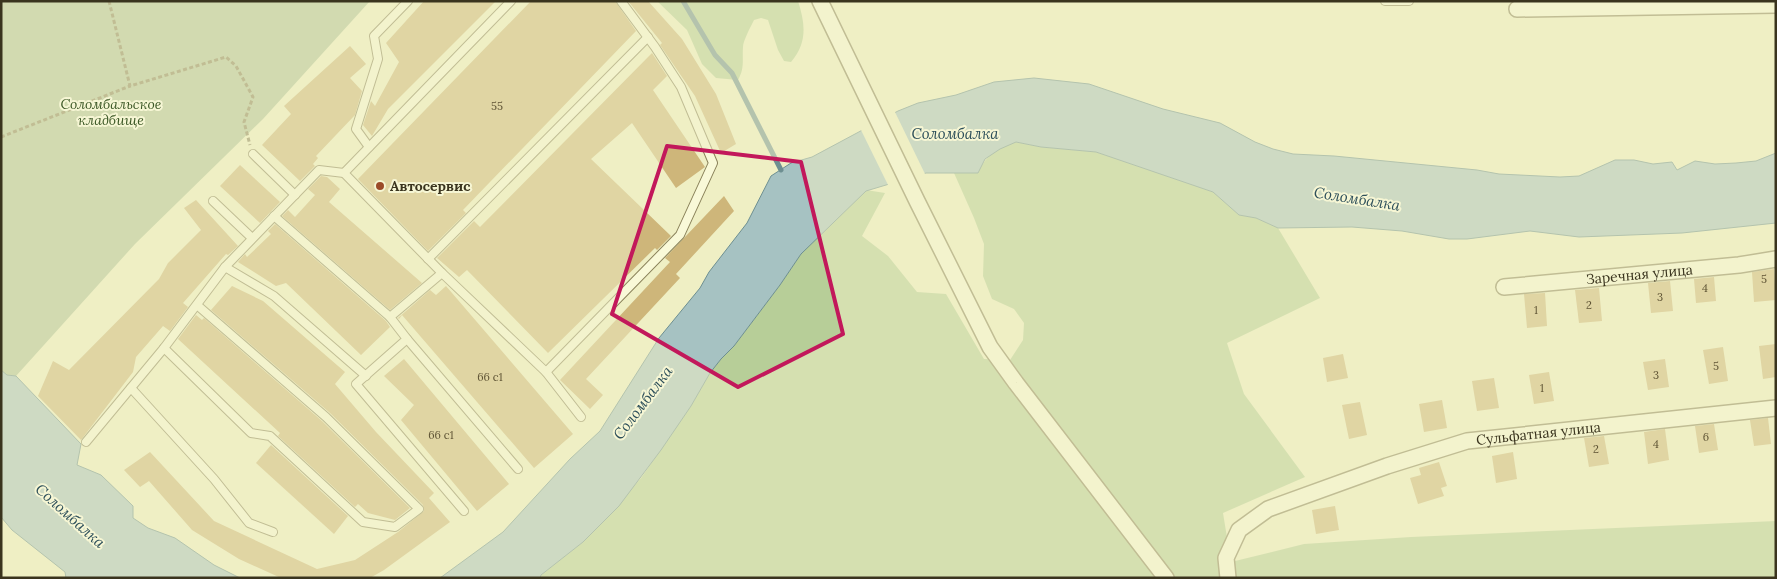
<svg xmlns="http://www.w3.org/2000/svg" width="1777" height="579" viewBox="0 0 1777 579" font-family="Lora,serif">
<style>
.green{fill:#b7ce98}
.cemetery{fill:#b0c297}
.water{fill:#a6c2c2;stroke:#6d8f91}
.pier{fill:#efefc4}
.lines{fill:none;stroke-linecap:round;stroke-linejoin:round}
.stream{stroke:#6d8f91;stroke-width:5}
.building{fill:#ceb67a}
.service-casing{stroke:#8a825a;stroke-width:10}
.minor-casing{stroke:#8a825a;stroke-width:18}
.path{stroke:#8a825a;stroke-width:3;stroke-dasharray:4 2.5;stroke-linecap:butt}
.service{stroke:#f9f9d8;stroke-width:8}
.minor{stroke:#f9f9d8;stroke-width:15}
.marked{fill:none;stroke:#c2185b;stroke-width:4;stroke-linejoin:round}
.poi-dot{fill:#9b4b29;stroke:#f6f6d4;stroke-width:2}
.labels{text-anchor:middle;stroke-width:4;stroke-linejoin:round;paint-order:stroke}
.number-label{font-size:11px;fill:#5f5435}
.park-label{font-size:14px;font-style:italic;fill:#3b5725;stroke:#f6f6d4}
.poi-label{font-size:14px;font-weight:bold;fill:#3a341e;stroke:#f6f6d4;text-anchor:start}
.street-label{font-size:14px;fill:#3a341e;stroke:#f6f6d4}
.water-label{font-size:15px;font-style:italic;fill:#2d4f5a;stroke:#f6f6d4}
</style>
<rect width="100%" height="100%" fill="#efefc4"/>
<!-- green -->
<g class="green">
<path d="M657,1H798C805,23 808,42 791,62L784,61L778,50L768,20L761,18L754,20C751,26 743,41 743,47C742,60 745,68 738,80L716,78L702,64L687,30Z"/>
<path d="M1016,142L1041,147L1096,152L1213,192L1239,215L1256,218L1278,228L1320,298L1227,343L1244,394L1305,477L1223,513L1231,562L1304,544L1411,537L1776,521V578H540L541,575L583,542L641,478L691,406L710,373L721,359L734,346L780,285L801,254L866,190L885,193L862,236L888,256L917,292L946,294L984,359L1010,360L1023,340L1024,323L1014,309L992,299L983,276L984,244L974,218L954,173H978C987,153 997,150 1016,142Z"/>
</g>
<!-- cemetery -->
<path class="cemetery" d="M1,1H370L263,119L135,244L16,376L7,375L1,370Z"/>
<!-- water -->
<g class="water">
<path d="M1034,78L1089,84L1163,109L1220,123L1255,142L1273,149L1293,154L1334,156L1477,170L1499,174L1560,177L1579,176L1615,160H1634L1653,164L1672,162L1677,170L1695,161L1715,164L1736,163L1756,161L1776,153V223L1682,233L1579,237L1530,231L1467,239H1449L1402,231L1352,227L1278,228L1256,218L1239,215L1213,192L1096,152L1041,147L1016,142L1000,149L985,159L978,173H926L866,191L801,254L780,285L734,346L721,359L710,373L691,406L661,450L619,506L583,542L541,575L540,578H440L503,532L570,459L600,431L659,338L700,288L709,272L747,223L771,176L791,163L812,157L898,111L918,103L956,95L994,82Z"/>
<path d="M1,370L7,375L16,376L81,444L77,465L101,475L133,506V518L148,528L175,538L214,565L240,578H66L65,572L12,530L1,517Z"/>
</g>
<!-- pier -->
<path class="pier" d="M894,110L926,176L889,187L860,128Z"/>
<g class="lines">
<!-- stream -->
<path class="stream" d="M683,1L715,55L732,73L781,170"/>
</g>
<!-- building -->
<g class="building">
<path d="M424,1H496L388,109L372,136L363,125L371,101L375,106L399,62L386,43Z"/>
<path d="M531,1H615L636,31L463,210L466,213L428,251L358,179Z"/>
<path d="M628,1H648L682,39L716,94L736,144L721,153L695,96L660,45L662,43Z"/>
<path d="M350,46L366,64L350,78L362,91L355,115L316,156L318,158L313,164L315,166L300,181L262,145L291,114L284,106Z"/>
<path d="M652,53L667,76L653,90L705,167L676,188L632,123L591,159L671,236L657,250L655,248L548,353L467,270L459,277L437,258L474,221L480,227Z"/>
<path d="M240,165L280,202L260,223L220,186Z"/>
<path d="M321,176L327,177L340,189L329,202L422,283L390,310L282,216L288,210L295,217L315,195L308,189Z"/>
<path d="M724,196L734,211L676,274L680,278L586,379L603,395L590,409L560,380L670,262L665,258Z"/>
<path d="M196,200L238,246L228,255L226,254L183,303L188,307L170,331L163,326L136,357L133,372L81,440L38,396L53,361L69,370L159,279L168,263L201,230L184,208Z"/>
<path d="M275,224L386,321L390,327L361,355L286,283L276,286L238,262L245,254L247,257L271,234L268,231Z"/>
<path d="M1774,269L1776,300L1754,302L1752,272Z"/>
<path d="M1714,277L1716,301L1696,303L1694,279Z"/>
<path d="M1670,281L1673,311L1651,313L1648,283Z"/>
<path d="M232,286L263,301L345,372L335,384L376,432L434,493L429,498L450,522L384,570L370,578H281L239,559L192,530L149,481L140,487L124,470L150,452L214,521L317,569L355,560L398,532L424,511L423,505L330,413L211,310Z"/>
<path d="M446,286L573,434L534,468L402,315L399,319L398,318L430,290L436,295Z"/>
<path d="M1599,288L1602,321L1579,323L1575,290Z"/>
<path d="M1545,293L1547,326L1527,328L1524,294Z"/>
<path d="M196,315L202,320L204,318L322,421L410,508L395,520L368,513L358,504L355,507L278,436L280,433L178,339Z"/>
<path d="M1776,344V377L1763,379L1759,346Z"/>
<path d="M1723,347L1728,381L1709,384L1703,350Z"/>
<path d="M1343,354L1348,378L1327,382L1323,358Z"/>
<path d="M404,359L509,484L477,511L401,420L414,405L384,376Z"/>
<path d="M1665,359L1669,387L1648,390L1643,362Z"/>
<path d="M1549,372L1554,401L1534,404L1529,375Z"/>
<path d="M1494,378L1499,408L1477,411L1472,381Z"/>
<path d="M1442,400L1447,428L1424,432L1419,404Z"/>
<path d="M1360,402L1367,435L1349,439L1342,405Z"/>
<path d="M1768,418L1771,444L1754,446L1750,420Z"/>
<path d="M1714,424L1718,450L1699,453L1695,426Z"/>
<path d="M1665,429L1669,460L1648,464L1644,432Z"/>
<path d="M1604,436L1609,464L1589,467L1584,438Z"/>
<path d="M271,445L348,516L334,534L256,463Z"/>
<path d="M1513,452L1517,479L1496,483L1492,456Z"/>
<path d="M1439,462L1447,486L1441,488L1444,496L1418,504L1410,478L1421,475L1419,468Z"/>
<path d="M1335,506L1339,530L1316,534L1312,510Z"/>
</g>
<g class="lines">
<!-- service casing -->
<g class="service-casing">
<g id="service">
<path d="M1385,1H1409"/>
<path d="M369,147L356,129L378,59L374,36L408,1"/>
<path d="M253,154L295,195"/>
<path d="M213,201L252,238"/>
<path d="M274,216L390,317"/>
<path d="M428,259L648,37"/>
<path d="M225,267L274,296L366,376"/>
<path d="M442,273L344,173L511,1"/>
<path d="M407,339L518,469"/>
<path d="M164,348L251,433L270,436L363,522L395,527L419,509L326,417L197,305"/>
<path d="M546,372L581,417"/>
<path d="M131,388L214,479L249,523L273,532"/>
<path d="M86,442L164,348L225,267L319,170L344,173"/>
<path d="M464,511L356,384L407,339L390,317L442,273L546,372L680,235L713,163L681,87L655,47L621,1"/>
</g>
</g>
<!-- minor casing -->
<g class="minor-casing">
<g id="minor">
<path d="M820,1L917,201L990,347L1016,383L1166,578"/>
<path d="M1517,9L1776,5"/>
<path id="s1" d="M1504,287L1739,265L1776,259"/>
<path id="s2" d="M1228,578L1226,558L1239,530L1268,509L1387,466L1467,441L1776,408"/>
</g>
</g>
<!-- path -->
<g class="path">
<path d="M109,1L130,86L226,57L236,66L253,97L244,122L250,145"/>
<path d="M1,137L130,86"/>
</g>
<!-- service -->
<use href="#service" class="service"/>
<!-- minor -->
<use href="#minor" class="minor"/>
</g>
<!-- marked area -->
<path d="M0 0H1777V579H0ZM667,146L801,162L843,334L738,387L612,314Z" fill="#efefc4" fill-opacity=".55" fill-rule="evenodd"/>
<path class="marked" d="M667,146L801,162L843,334L738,387L612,314Z"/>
<!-- markers -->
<circle class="poi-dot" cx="380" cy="186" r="5"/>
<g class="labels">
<!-- number labels -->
<g class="number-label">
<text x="497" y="110">55</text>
<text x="1764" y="283">5</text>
<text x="1705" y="292">4</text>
<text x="1660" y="301">3</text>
<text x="1589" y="309">2</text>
<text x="1536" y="314">1</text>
<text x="1716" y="370">5</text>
<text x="1656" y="379">3</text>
<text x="490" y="381">66 с1</text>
<text x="1542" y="392">1</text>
<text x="441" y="439">66 с1</text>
<text x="1706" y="441">6</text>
<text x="1656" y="448">4</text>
<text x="1596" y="453">2</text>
</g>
<!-- park labels -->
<g class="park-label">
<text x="111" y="109">Соломбальское<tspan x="111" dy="16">кладбище</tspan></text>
</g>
<!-- poi labels -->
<g class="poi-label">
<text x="390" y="191">Автосервис</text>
</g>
<!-- street labels -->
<g class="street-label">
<text dy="5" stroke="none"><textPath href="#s1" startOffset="136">Заречная улица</textPath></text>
<text dy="5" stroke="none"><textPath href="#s2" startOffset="369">Сульфатная улица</textPath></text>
</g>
<!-- water labels -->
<g class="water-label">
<text x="955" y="139">Соломбалка</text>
<text transform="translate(1357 199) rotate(9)" y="5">Соломбалка</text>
<text transform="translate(643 403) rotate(-53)" y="5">Соломбалка</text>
<text transform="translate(70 516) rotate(42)" y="5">Соломбалка</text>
</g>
</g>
<!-- border -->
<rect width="1777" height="579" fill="none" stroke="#3a341e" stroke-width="5"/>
</svg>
